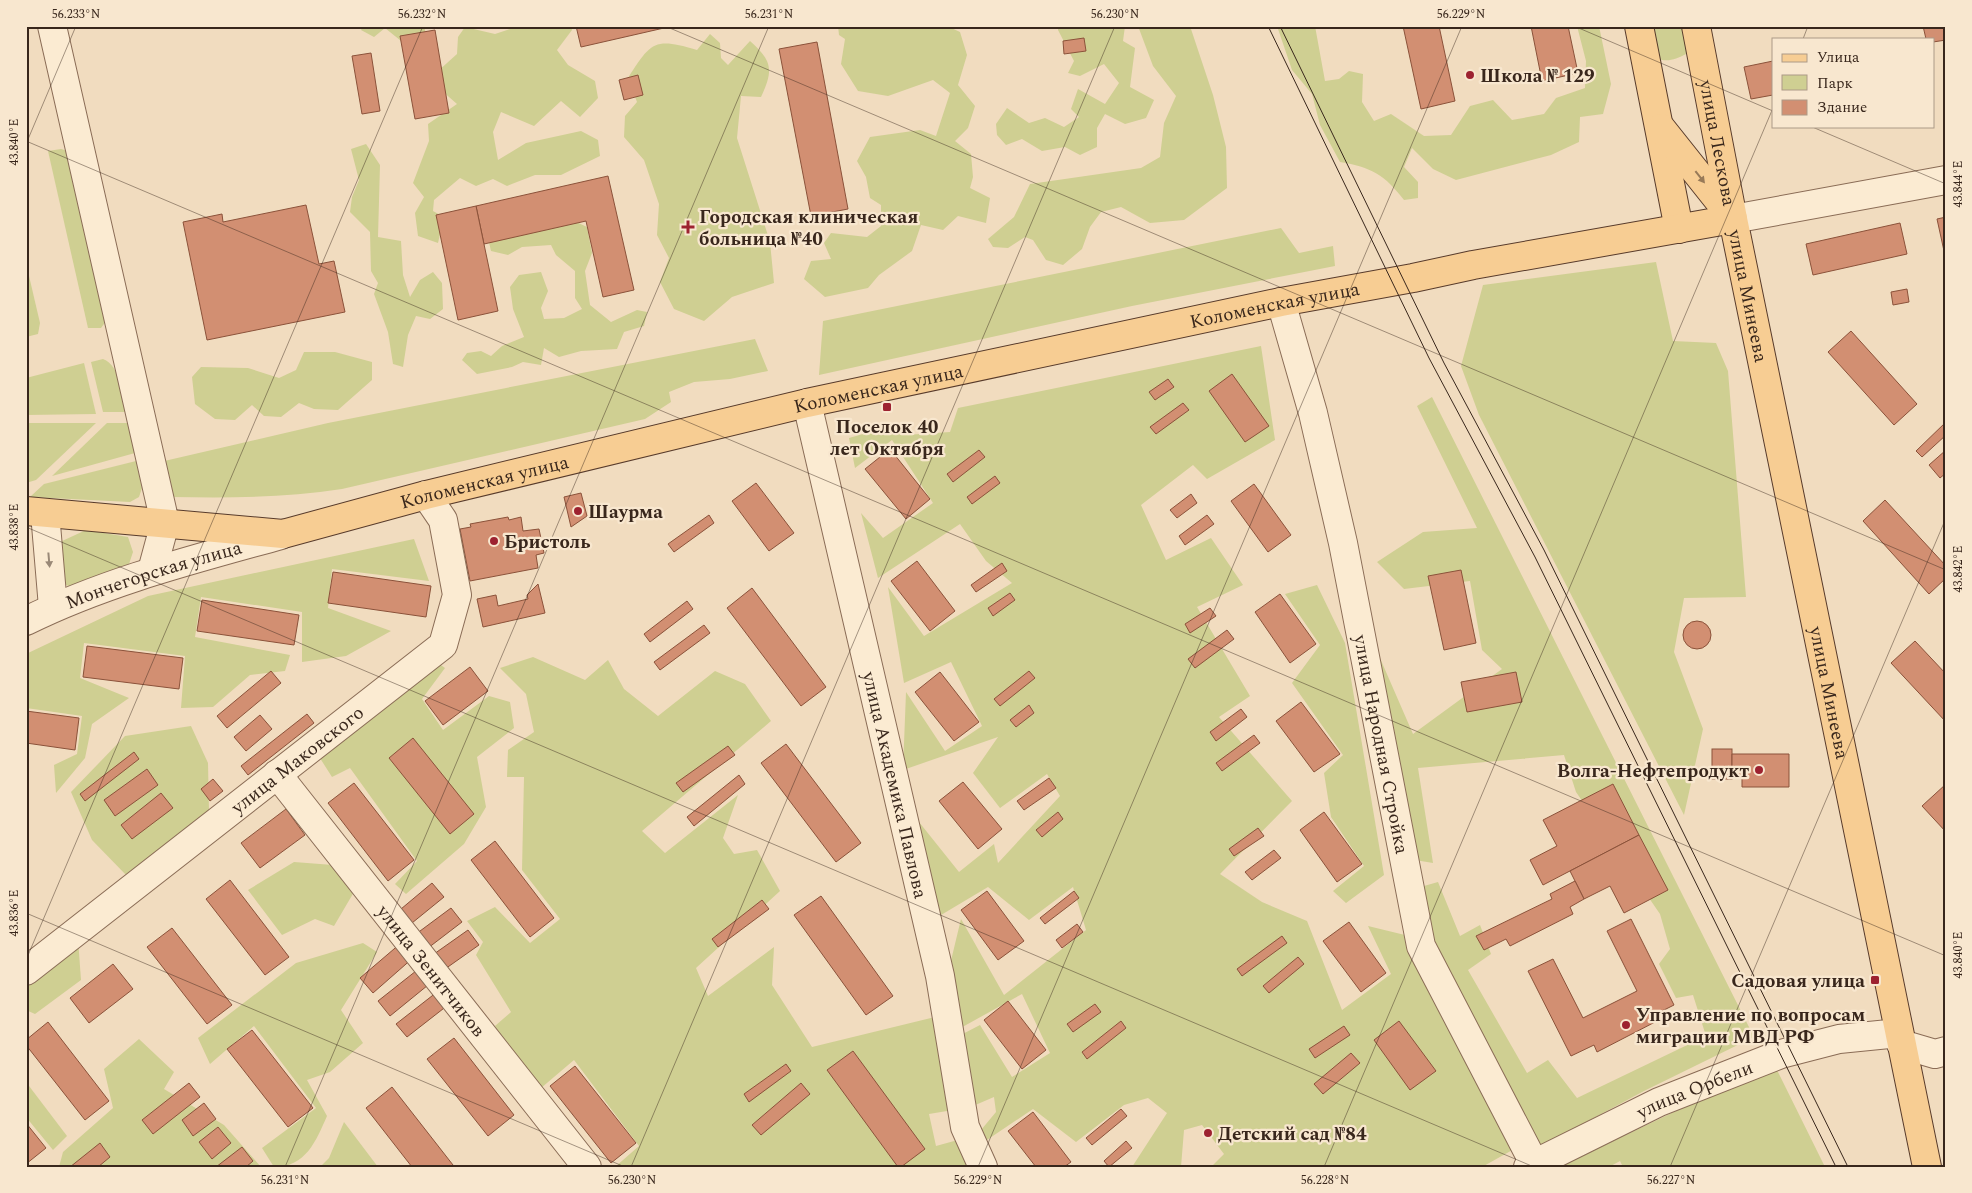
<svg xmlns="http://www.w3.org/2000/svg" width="1972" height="1193" viewBox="0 0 1972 1193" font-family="Spectral,serif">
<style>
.green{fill:#cfcf92}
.building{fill:#d28f72;stroke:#8b523a}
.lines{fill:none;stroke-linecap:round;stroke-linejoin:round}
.minor-casing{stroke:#8a6c56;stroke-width:30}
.major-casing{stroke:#583b2b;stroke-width:30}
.minor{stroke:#fbebd2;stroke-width:28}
.major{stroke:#f7cd93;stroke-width:28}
.tram{stroke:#39271c;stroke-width:1}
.oneway{fill:#987a58}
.oneway2{fill:#9a8977}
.ticks{fill:none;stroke:#39271c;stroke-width:1;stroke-opacity:0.45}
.poi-dot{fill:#9d2230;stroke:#f8e7cf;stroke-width:2}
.labels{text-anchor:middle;stroke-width:4.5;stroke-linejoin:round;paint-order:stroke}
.poi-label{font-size:19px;font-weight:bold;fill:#39271c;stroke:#f8e7cf;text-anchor:start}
.street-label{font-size:19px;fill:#39271c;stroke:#f8e7cf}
.neatline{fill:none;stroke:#39271c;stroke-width:2}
.ticks-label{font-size:12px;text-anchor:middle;fill:#39271c}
</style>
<rect width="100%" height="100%" fill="#f1dcbf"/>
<!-- green -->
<g class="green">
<path d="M363,26H424L427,39L411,49L385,28L374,37L361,30Z"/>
<path d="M519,26H571L572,30L557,50L568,65L595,81L598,98L580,117L561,101L534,126L501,112L493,132L498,160L526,143L581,131L598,140L600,156L561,175H535L507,186L493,179L476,186L460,178L434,200L433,211L444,217L438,243L418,236L415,213L424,197L413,183L429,141L428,124L457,104L441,90L437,72L457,54L458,37L465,27L495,34Z"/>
<path d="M838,26H947L960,32L967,55L958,85L975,106L968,128L955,141L971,154L973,177L970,188L990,198L986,223L958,216L943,230L921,225L912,251L879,275L868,288L825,297L804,279L811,261L831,259L824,243L831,233L867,237L881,226V205L870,198L866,177L857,161L870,137L920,130L936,136L950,93L933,80L888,96L858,91L841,64L845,39L839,35Z"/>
<path d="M1058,26H1125L1123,41L1135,48L1130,87L1154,100L1146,118L1125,124L1105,114L1097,128V147L1080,155L1065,147L1042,151L1022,139L1006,145L997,135L996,124L1007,108L1029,123L1045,118L1064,127L1079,117L1071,109L1078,89L1105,104L1119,83L1104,64L1080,76L1068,73L1074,61L1058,30Z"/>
<path d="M1138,26H1190L1213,95L1226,147L1227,188L1184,220L1150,223L1121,207L1101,212L1090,227L1082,249L1063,265L1046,260L1033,240L1025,237L1008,248L993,247L988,239L1014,217L1030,184L1141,168L1160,157L1164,123L1176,96L1153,66Z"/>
<path d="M1277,26H1315L1325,81L1339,79L1349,71L1363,74L1362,102L1374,121L1391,114L1424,136L1451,135L1470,106L1493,100L1512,120L1544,114L1556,98L1585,88L1586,61L1577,26H1599L1611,84L1603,114L1580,117L1579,142L1551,155L1456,180L1433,169L1412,148L1404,167L1418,182V198L1404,200C1385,175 1371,167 1340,162L1320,125L1312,94L1292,70Z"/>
<path d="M1649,26H1683L1688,49L1686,54C1676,59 1667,63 1656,58Z"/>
<path d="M710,34L720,43L721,58L728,65L750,41C772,61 774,69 761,97L741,96L737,138L770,242L774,283L732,297L704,321L674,309L660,282L669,258L657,235L659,204L644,160L624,137L625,116L637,102L628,78C651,42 654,37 697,50Z"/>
<path d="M366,144L380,165L378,237L401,241L403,275L410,297L420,280L433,272L442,283L443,309L430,319L416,316L408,335L403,367L393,364L388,332L374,294L378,283L371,271L370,232L350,212L352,197L359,180L351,149Z"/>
<path d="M61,149L68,151L109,317L101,328H88L48,151Z"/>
<path d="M568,218L587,227L592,253L585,271L590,305L611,322L637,310L647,312L644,326L624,332L617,349L581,351L559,357L544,348L541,365L523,362L512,367L477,374L462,360L467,353L481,351L491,356L502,346L524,337L513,309L510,287L519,275L541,272L548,291L541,308L544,319L564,318L582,309L575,298V271L556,255L551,245L522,247L508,255L491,251L488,238Z"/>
<path d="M1281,228L1299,253L1333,246L1335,266L1132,306L819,375L823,321Z"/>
<path d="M1656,262L1673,341L1716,343L1728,371L1746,597L1684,598L1674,652L1703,729L1684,815L1479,415L1461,366L1483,285Z"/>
<path d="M26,263L40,323L38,334L26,337Z"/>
<path d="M755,339L768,371L730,379L694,382L669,392L671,402L645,419L342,489C285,498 228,498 171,497L160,462L328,423Z"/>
<path d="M1261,346L1275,440L1207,479L1193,465L1141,505L1166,560L1211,538L1243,585L1197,607L1250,696L1219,717L1292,801L1220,874L1262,902L1307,921L1342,1010L1391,974L1368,926L1409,936L1516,1148L1482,1167H1211L1224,1154L1202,1125L1184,1130L1181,1167H1132L1167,1113L1148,1098L1124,1105L1076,1142L1033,1109L981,1144L976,1136L996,1112L994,1097L966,1109L955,1038L980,1025L1012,1077L1050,1053L1022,994L957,1030L948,973L961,919L1004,995L1086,930L1073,887L1029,920L988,887L936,918L915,817L959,872L994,844L998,863L1060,796L1047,774L1000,808L973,773L998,737L903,770L906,692L945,751L982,726L951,662L904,683L888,587L924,636L1012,583L986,561L960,524L878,578L861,513L883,538L933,503L892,440L855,468L849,438L901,423L905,435L950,432L958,408Z"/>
<path d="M304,352H335L372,362V380L338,410L314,409L299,403L281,417L264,416L252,405L235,420L215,419L195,404L192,377L201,367L248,368L279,378L296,370Z"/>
<path d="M103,359C121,366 121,394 125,412H103L91,362Z"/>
<path d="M84,363L96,414L26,415V378Z"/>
<path d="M1432,397L1754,1037L1644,1091L1532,1151L1425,943L1417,888L1438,882L1460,936L1480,925L1491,954L1468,970L1527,1073L1548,1060L1577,1098L1706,1036L1693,995L1676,998L1659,964L1670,949L1660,914L1576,792L1564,755L1418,768L1433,863L1409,859L1373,642L1413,734L1502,669L1482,650L1470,581L1404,589L1377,562L1423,532L1477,528L1417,406Z"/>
<path d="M26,423H96L36,480L26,483Z"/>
<path d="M107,423H128L135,453L52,476Z"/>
<path d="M136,461L142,488L139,497L130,502L30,497L44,484Z"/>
<path d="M86,530L128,537L133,552L129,564L71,587L64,584L60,542Z"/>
<path d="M414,539L429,581L332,569L328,608L391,631L346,656L302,662V612L201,597L195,637L290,655L285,671L250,675L213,707L181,708L185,656L84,643L80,678L129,698L92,724L85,758L56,793L54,765L77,754L82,716L26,708V654L148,596Z"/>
<path d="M1317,585L1345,643L1384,875L1346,903L1333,891L1364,866L1331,817L1324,773L1343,755L1292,683L1320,645L1285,594Z"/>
<path d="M533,657L585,680L608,660L624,689L658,716L715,671L745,684L771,721L642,831L665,853L738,795L723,838L734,854L757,850L780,891L696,968L708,996L774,947L772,985L812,1047L935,1017L953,1110L929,1114L936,1146L965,1138L978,1167H615L639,1146L574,1060L534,1094L495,1026L511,1012L476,955L483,942L467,921L495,907L530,943L560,919L522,870L524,777H507L508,750L534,732L526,694L500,668Z"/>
<path d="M435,661L445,668L422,699L443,730L489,696L510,702L514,728L477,757L486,807L464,844L406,894L395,884L417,861L350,768L332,777L318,755Z"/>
<path d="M191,726L208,763L209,812L128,877L92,840L71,792L125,736Z"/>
<path d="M294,862L333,865L354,892L334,926L315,919L282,935L248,890Z"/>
<path d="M78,939L81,980L35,1014L26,1010V982Z"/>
<path d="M363,943L377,952L341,1010L363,1043L330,1072L307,1080L327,1116C316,1141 306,1167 274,1167L262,1148L316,1108L254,1026L210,1064L198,1038L296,963Z"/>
<path d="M139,1039L174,1072L164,1089L224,1125L261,1167H59L63,1152L113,1108L104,1069Z"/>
<path d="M1774,1064L1825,1167H1623L1620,1161L1609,1167H1559Z"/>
<path d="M26,1082L67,1136L53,1150L26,1117Z"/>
<path d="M344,1122L378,1167H320L329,1158Z"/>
</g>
<!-- building -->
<g class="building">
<path d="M576,26H664V28L581,47Z"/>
<path d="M1403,26H1439L1455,101L1421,109Z"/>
<path d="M1531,26H1568L1578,73L1542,81Z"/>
<path d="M1923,26H1946V40L1933,42V39H1926Z"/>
<path d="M435,30L449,113L415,119L400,36Z"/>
<path d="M1084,38L1086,51L1064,54L1063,41Z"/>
<path d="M817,42L848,209L811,216L779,49Z"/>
<path d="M371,53L380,111L362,114L352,56Z"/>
<path d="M1773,61V95L1751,99L1744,67Z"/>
<path d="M638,75L643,95L624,100L619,80Z"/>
<path d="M608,176L634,290L603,297L586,221L484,244L476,206Z"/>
<path d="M306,205L319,264L334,261L345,312L207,340L183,222L222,214L223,222Z"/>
<path d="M476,206L498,311L458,320L436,215Z"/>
<path d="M1946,217V251H1944L1937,219Z"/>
<path d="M1900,223L1907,254L1813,275L1806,244Z"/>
<path d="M1907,289L1909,302L1893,305L1891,292Z"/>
<path d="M1851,331L1917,404L1894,425L1828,352Z"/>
<path d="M1232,374L1269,426L1245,442L1209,391Z"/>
<path d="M1168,379L1174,387L1155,400L1149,392Z"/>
<path d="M1183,403L1189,410L1156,434L1150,427Z"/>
<path d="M1946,422V435L1922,457L1916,451Z"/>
<path d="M890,449L930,499L906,519L865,469Z"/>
<path d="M979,450L985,457L953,482L947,474Z"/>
<path d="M1946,450V473L1940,478L1929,465Z"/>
<path d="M995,476L1000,483L972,504L967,497Z"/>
<path d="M756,483L794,533L769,551L732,501Z"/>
<path d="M1254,484L1291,535L1268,552L1231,501Z"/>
<path d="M581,493L587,516L571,527L564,497Z"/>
<path d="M1191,494L1197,503L1177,518L1170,510Z"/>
<path d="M1885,500L1946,566V578L1929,594L1863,521Z"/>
<path d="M709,515L714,523L674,552L668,544Z"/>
<path d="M1207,515L1214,524L1185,545L1179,536Z"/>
<path d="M508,517L509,520L521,517L523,531L539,529L544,553L536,555L538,568L470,581L460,529L471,527L470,524Z"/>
<path d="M917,561L955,611L930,631L891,581Z"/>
<path d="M1002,563L1007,571L976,592L971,585Z"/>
<path d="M1461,570L1476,643L1444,650L1428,576Z"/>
<path d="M333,572L431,586L426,617L328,603Z"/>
<path d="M538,584L545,613L483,627L477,599L496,595L498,606L528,599L527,595Z"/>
<path d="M752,588L826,687L801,706L727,608Z"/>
<path d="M1010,593L1015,600L993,616L988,608Z"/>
<path d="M1280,594L1316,644L1290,663L1255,612Z"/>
<path d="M202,600L299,615L294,645L197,631Z"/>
<path d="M687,601L693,609L650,642L644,634Z"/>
<path d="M1210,608L1216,616L1190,633L1185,624Z"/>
<circle cx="1697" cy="635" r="14"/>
<path d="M704,625L710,633L660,670L654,662Z"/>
<path d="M1227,630L1234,639L1195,668L1188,659Z"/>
<path d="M1915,641L1946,674V722L1891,663Z"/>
<path d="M87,646L183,658L179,689L83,677Z"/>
<path d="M470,667L488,691L443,725L425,701Z"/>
<path d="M271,671L281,683L227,728L217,716Z"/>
<path d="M1029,671L1035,678L1000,706L994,699Z"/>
<path d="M940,672L979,722L954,741L915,692Z"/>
<path d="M1516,672L1522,702L1467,712L1461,682Z"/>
<path d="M1301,702L1340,754L1314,772L1276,721Z"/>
<path d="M1029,705L1034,713L1016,727L1010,720Z"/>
<path d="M1241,709L1247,717L1216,741L1210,732Z"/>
<path d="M26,711L79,718L75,750L26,743Z"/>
<path d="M307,714L314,723L248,775L241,766Z"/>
<path d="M260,715L272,729L246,751L234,737Z"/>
<path d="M1254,735L1260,743L1222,771L1216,763Z"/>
<path d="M413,738L474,814L450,834L389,758Z"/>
<path d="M786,744L861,843L836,862L761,763Z"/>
<path d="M728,746L735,755L683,792L676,783Z"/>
<rect x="1712" y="749" width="20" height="30"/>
<path d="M134,752L139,759L85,801L80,794Z"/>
<path d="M1732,754H1789V787H1742V776H1732Z"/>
<path d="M147,769L158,785L115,816L104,800Z"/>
<path d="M739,775L745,784L694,826L687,817Z"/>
<path d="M1049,778L1056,788L1024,810L1017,801Z"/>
<path d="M213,779L223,791L210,801L201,789Z"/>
<path d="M963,782L1002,829L978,849L939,801Z"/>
<path d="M354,783L414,860L388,881L328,803Z"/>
<path d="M1613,784L1639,835L1543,885L1530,860L1557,846L1543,820Z"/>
<path d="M1946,784V832L1922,806Z"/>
<path d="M161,793L173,808L132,839L121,825Z"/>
<path d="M286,809L305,835L260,868L241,843Z"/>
<path d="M1058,812L1063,819L1042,837L1036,830Z"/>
<path d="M1324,812L1362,864L1337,882L1300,830Z"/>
<path d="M1258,828L1264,836L1234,856L1229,849Z"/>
<path d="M1639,835L1668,890L1624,913L1610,886L1584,899L1570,871Z"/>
<path d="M495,841L554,918L530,937L471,860Z"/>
<path d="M1274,850L1281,858L1252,880L1245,872Z"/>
<path d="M230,880L289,957L265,975L206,899Z"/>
<path d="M1575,881L1584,899L1570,907L1573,914L1510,946L1506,939L1484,950L1476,936L1552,899L1550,894Z"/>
<path d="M432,883L444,897L412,923L401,909Z"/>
<path d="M987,891L1024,941L998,960L961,910Z"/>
<path d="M1074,891L1079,898L1045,924L1040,918Z"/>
<path d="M821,896L893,996L866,1015L794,915Z"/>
<path d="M762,900L769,909L718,947L712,939Z"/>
<path d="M451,908L462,922L428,948L416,934Z"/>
<path d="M1631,919L1674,1005L1654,1015L1657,1021L1597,1052L1594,1045L1571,1056L1528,971L1553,959L1583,1018L1637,991L1607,931Z"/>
<path d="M1349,922L1386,973L1361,992L1323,941Z"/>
<path d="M1077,924L1083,932L1062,948L1056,940Z"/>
<path d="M172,928L232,1005L207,1024L147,947Z"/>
<path d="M468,930L479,945L445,969L434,954Z"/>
<path d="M1282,936L1287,943L1242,976L1237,969Z"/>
<path d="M401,943L414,957L373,993L360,978Z"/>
<path d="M1298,957L1304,964L1269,993L1263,986Z"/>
<path d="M113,964L133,989L89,1023L70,998Z"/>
<path d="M421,967L433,981L390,1016L378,1001Z"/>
<path d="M437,992L448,1005L407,1037L396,1024Z"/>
<path d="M1008,1001L1046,1050L1022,1069L984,1020Z"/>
<path d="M1095,1004L1101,1012L1073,1032L1067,1024Z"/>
<path d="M1121,1021L1126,1028L1087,1059L1082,1052Z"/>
<path d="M1399,1021L1436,1071L1410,1090L1374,1040Z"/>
<path d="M48,1022L109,1101L85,1120L26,1045V1040Z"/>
<path d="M1344,1026L1350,1035L1315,1058L1309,1049Z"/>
<path d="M252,1030L313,1108L288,1127L227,1049Z"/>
<path d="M454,1038L514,1115L488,1136L427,1059Z"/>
<path d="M853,1051L925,1149L901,1167H898L827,1070Z"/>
<path d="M1351,1053L1360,1063L1323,1094L1314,1084Z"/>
<path d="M786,1064L791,1071L749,1102L744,1094Z"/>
<path d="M575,1066L636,1143L611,1163L550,1086Z"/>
<path d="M189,1083L200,1097L153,1134L142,1120Z"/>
<path d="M801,1083L810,1094L761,1135L752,1125Z"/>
<path d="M392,1087L453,1165L452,1167H412L366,1108Z"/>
<path d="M204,1103L216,1119L193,1136L182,1120Z"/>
<path d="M1121,1109L1127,1116L1092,1145L1086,1138Z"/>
<path d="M1033,1112L1071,1162L1064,1167H1036L1008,1131Z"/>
<path d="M26,1123L46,1148L26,1164Z"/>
<path d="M218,1127L231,1143L212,1159L199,1142Z"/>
<path d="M1126,1141L1132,1148L1109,1167L1104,1161Z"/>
<path d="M100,1143L110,1157L98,1167H70Z"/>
<path d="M242,1147L253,1161L246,1167H216Z"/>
</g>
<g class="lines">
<!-- minor casing -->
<g class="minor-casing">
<g id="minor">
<path d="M52,26L165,523L152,571"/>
<path d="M1733,219L1946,180"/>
<path id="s1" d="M1281,302L1313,413L1343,543L1421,946L1536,1167"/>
<path id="s2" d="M807,403L940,976L965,1127L983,1167"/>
<path d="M45,513L53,607"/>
<path id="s3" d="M26,621C107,581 195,559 281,535"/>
<path id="s4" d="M277,774L587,1167"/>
<path id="s5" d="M26,971L443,645L457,595L443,520L426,495"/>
<path d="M1901,1044L1935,1054L1946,1051"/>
<path id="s6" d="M1528,1167L1659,1102L1781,1054L1839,1039L1899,1033"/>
</g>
</g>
<!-- major casing -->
<g class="major-casing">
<g id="major">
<path d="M1639,26L1679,229"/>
<path id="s7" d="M1696,26L1733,219L1927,1167"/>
<path d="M1661,128L1731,216"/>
<path id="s8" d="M26,511L283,534L426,495L807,403L1281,302L1413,278L1473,265L1733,219"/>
</g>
</g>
<!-- minor -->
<use href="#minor" class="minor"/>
<!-- major -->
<use href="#major" class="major"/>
<!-- tram -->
<g class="tram">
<path d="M1268,26L1429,358L1535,557L1836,1167"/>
<path d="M1280,26L1444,363L1544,550L1848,1167"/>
</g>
</g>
<!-- one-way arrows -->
<defs><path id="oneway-solid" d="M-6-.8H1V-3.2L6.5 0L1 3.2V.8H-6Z" transform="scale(1.25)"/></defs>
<use class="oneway" href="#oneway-solid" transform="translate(1700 177) rotate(52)"/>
<use class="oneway2" href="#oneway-solid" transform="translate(49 560) rotate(85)"/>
<!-- ticks -->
<path class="ticks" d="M665,26L1946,570M1574,26L1773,111M1803,39L1808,26M1810,126L1946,184M26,141L1946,956M26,144L76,26M26,527L1534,1167M26,913L625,1167M26,960L423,26M285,1167L769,26M631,1167L1115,26M978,1167L1462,26M1324,1167L1773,108M1670,1167L1946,518"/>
<!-- markers -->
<g class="poi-dot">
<circle cx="1470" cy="75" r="5"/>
<path d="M685.5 219.5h5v5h5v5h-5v5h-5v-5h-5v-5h5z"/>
<rect x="882" y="402" width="10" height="10" rx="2.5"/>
<circle cx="578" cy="511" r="5"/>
<circle cx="494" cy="541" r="5"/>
<circle cx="1759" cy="770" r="5"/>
<rect x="1870" y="975" width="10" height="10" rx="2.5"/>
<circle cx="1626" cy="1025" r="5"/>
<circle cx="1208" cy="1133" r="5"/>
</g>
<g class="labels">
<!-- poi labels -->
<g class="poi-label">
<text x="1480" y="82">Школа № 129</text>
<text x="699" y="223">Городская клиническая<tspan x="699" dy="22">больница №40</tspan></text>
<text x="887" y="433" text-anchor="middle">Поселок 40<tspan x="887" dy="22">лет Октября</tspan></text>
<text x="588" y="518">Шаурма</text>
<text x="504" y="548">Бристоль</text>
<text x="1749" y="777" text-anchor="end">Волга-Нефтепродукт</text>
<text x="1865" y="987" text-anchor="end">Садовая улица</text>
<text x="1636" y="1021">Управление по вопросам<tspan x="1636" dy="22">миграции МВД РФ</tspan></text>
<text x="1218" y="1140">Детский сад №84</text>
</g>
<!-- street labels -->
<g class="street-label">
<text dy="7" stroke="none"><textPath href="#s7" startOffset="119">улица Лескова</textPath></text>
<text dy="7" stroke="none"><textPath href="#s7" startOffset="275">улица Минеева</textPath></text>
<text dy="7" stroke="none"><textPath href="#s8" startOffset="1276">Коломенская улица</textPath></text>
<text dy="7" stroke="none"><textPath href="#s8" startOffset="871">Коломенская улица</textPath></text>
<text dy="7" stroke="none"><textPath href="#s8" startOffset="466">Коломенская улица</textPath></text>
<text dy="7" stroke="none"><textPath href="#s3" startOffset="136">Мончегорская улица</textPath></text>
<text dy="7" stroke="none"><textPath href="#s7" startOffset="680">улица Минеева</textPath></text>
<text dy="7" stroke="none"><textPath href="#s1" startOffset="454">улица Народная Стройка</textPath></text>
<text dy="7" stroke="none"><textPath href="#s5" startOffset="344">улица Маковского</textPath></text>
<text dy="7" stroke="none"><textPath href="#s2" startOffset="392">улица Академика Павлова</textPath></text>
<text dy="7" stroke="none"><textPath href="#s4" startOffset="250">улица Зенитчиков</textPath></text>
<text dy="7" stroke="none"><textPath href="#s6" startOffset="184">улица Орбели</textPath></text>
</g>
</g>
<!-- border -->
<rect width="1972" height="1193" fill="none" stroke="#f8e7cf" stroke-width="55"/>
<!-- legend -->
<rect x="1772" y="38" width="162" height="90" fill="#f8e7cf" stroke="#ac9a87"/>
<rect x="1782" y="54" width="25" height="8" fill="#f7cd93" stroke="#ac9a87"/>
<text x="1817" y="62" font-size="15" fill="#39271c">Улица</text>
<rect x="1782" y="75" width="25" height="15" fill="#cfcf92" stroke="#ac9a87"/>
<text x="1817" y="88" font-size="15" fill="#39271c">Парк</text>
<rect x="1782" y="100" width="25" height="15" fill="#d28f72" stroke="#ac9a87"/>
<text x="1817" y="112" font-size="15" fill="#39271c">Здание</text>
<rect x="28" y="28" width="1916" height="1138" class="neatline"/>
<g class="ticks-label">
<text x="76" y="18">56.233°N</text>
<text x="422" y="18">56.232°N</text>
<text x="769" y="18">56.231°N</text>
<text x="1115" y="18">56.230°N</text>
<text x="1461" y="18">56.229°N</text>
<text transform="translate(14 142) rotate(-90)" y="4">43.840°E</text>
<text transform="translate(1958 184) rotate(-90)" y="4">43.844°E</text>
<text transform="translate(14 527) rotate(-90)" y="4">43.838°E</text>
<text transform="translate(1958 569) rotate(-90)" y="4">43.842°E</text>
<text transform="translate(14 913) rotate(-90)" y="4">43.836°E</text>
<text transform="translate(1958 955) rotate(-90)" y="4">43.840°E</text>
<text x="285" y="1184">56.231°N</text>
<text x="632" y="1184">56.230°N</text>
<text x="978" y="1184">56.229°N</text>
<text x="1325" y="1184">56.228°N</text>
<text x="1671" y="1184">56.227°N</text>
</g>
</svg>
